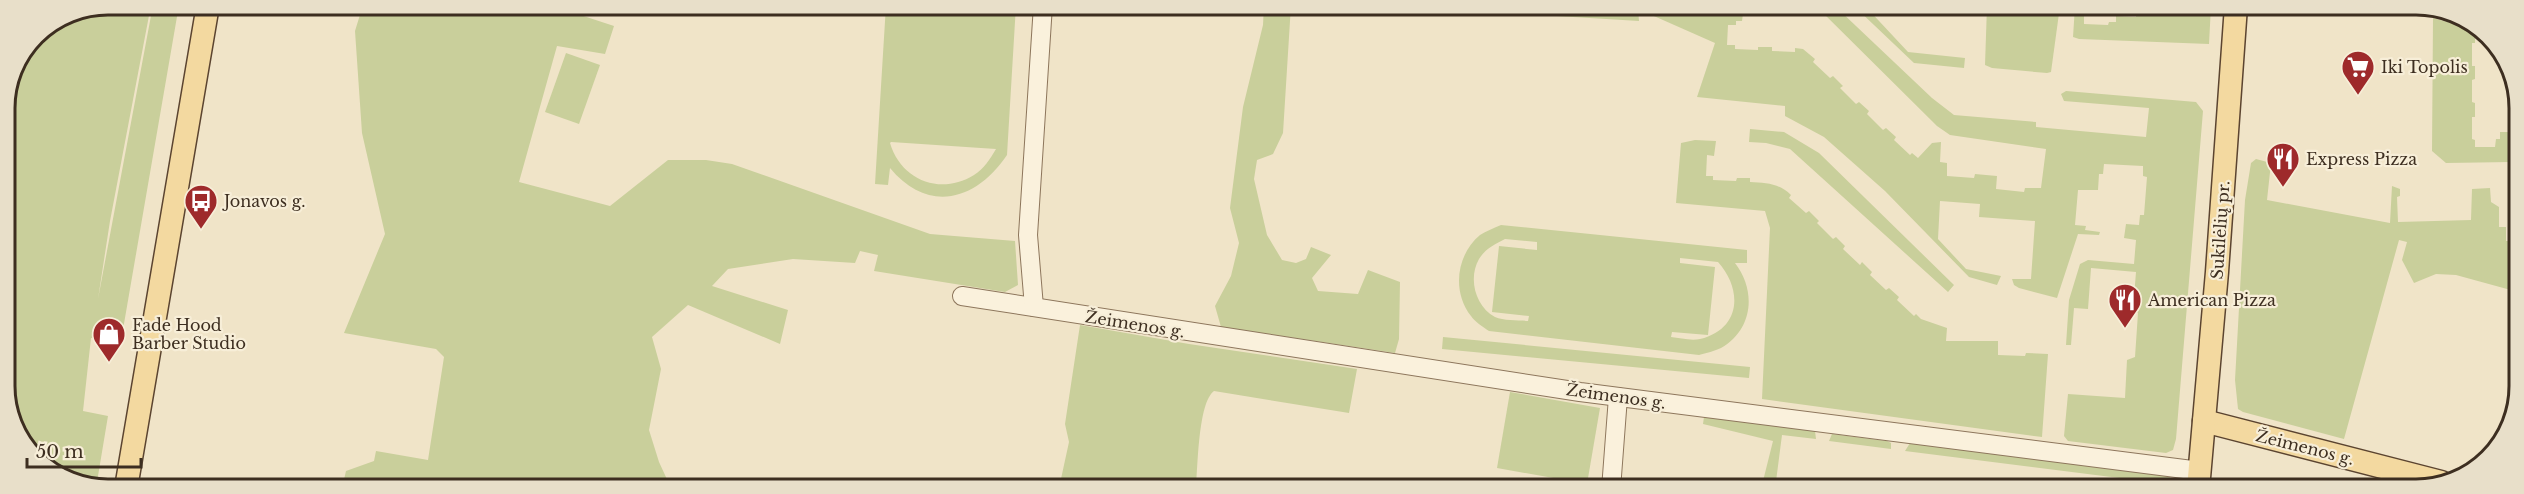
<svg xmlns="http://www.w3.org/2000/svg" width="2524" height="494" viewBox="0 0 2524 494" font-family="'Libre Baskerville',serif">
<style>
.green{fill:#c9cf9b;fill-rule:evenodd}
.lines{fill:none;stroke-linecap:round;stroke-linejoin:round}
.minor-casing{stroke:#8d765c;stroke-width:20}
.major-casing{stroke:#5b4430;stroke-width:25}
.minor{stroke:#faf1dc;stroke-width:18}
.major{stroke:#f3d9a0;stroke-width:22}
.labels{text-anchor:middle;stroke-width:4.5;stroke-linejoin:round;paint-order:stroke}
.poi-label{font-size:16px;fill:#3d2e20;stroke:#f7eed8;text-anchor:start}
.street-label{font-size:16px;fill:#3d2e20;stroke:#f7eed8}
.rim{fill:none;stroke:#3d2e20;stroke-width:3}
</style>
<rect width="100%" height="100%" fill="#f0e4c8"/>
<!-- green -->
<g class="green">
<path d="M108,5H151L110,221L98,299L153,5H179L121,341L91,338L83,411L108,416L96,488H88L35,459L7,407L5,101L35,35L69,12Z"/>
<path d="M363,5H550L614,26L605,54L557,46L519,182L610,206L668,160H706L732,164L930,234L1015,241L1018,285L1005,292L874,271L878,255L860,251L855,263L793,259L728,269L712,286L788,310L780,344L688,305L652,337L661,369L649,430L659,462L671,488H342L346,471L374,461L376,451L428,460L444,357L436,349L344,333L385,234L362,133L355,31Z"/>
<path d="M886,5H1016L1007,155C976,201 928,214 890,168L888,185L875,184ZM890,143L891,142L996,149C990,159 984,169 974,175C940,196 901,180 890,143Z"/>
<path d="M1264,5H1291L1283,133L1273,154L1257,160L1254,179L1267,235L1282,260L1296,263L1306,259L1311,247L1331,255L1312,278L1318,291L1358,294L1368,270L1400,282L1399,339L1395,353L1221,327L1215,306L1231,276L1239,243L1230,208L1243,107L1263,25Z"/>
<path d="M1472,6H1744L1742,21H1736V25H1728L1727,45H1735V49L1758,50V47H1772V51L1795,52V48L1803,49L1815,59L1813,62L1830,78L1833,76L1843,86L1840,88L1856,104L1859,102L1869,111L1867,114L1883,130L1886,128L1896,137L1894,140L1910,155L1912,153L1918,158L1932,143L1941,142L1940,162L1947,163V176L1974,178L1975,174L1997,176L1996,189L2024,192L2025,188H2041L2046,149L1950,135L1937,126L1816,6L1837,8L1932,98L1954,115L2036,122V127L2146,137L2149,108L2064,101L2061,94L2066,91L2196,102L2203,111L2176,439L2173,450L2166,453L2068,441L2064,436L2068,394L2125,398L2127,360L2135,357L2138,313L2133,310L2136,272L2091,268L2088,309L2074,308L2071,345H2066L2069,300L2080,264L2088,260L2134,264L2136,240L2124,238L2126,224L2139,225L2140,215H2144L2147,177L2143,176V166L2104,164L2103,174H2099L2098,190H2078L2075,225L2086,226L2085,230L2100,232L2099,235L2078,234L2057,298L2019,288L2014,285L2012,279H2031L2035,221L1979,217L1980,204L1940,201L1938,239L1966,269L2001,276L1997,285L1969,277L1885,191L1824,137L1785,116V106L1697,97L1715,43L1638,9L1639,21L1475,11Z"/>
<path d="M1854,6H1865L1908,52L1965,58L1964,68L1914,63Z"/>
<path d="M1987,6H2060L2051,72L2047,73L1992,68L1985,65Z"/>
<path d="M2075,6H2078V11H2084V24L2108,25L2109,22H2116V16L2136,17L2137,10L2148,11L2149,6H2211L2209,44L2079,39L2073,37Z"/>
<path d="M2433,18L2458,25L2460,19L2472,25V29H2475V43H2472V66H2475V79L2472,80V102L2475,103V117H2472V139L2475,140V147H2495L2496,139H2500V132H2517L2516,160L2511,162L2446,163L2432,151Z"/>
<path d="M566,53L600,65L579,124L545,112Z"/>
<path d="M1750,129L1784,132L1819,153L1954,285L1948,292L1790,149L1766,143L1749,142Z"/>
<path d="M1695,140L1716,141L1714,156L1707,155L1706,176H1713V180L1736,181L1737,178H1750V182C1766,183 1779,183 1791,195L1789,198L1806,213L1809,211L1819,221L1817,223L1833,239L1836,237L1845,246L1843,249L1860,265L1862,262L1872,272L1870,275L1886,290L1889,288L1899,297L1897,300L1914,316L1916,314L1921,319L1947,328L1946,341H1998V355L2025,356L2026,353L2048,354L2042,437L1762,399L1770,228L1765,211L1676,203L1681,143Z"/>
<path d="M2256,159L2271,163L2267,200L2390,223L2392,186L2400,189V196L2397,197L2398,222L2471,220L2472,189L2490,188L2491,202L2499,207V227H2506V241H2518V292L2456,275L2436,274L2414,283L2402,260L2407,242L2399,240L2344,439L2243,412L2238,409L2235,380L2245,200L2251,163Z"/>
<path d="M1501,225L1747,250V263H1735C1756,290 1754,329 1721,348C1715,351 1706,353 1699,355L1489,331C1483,327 1475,322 1471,316C1452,292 1456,255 1480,235C1486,231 1494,228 1501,225ZM1505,239L1537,242V250L1499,246L1492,312L1529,316L1528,321C1519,320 1504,321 1495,317C1475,306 1468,278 1479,259C1485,249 1495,244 1505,239ZM1680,258L1718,262C1743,290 1741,329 1700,339C1691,341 1680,338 1671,337L1672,332L1708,335L1715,267L1680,263Z"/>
<path d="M1080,325L1189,344L1357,369L1349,413L1214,391C1198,403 1198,467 1196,488H1059L1069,442L1065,424Z"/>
<path d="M1443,337L1750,367L1749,378L1442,349Z"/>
<path d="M1510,392L1600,408L1587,484L1497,468Z"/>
<path d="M1704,417L1815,431L1816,439L1782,435L1775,489H1761L1773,441L1703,424Z"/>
<path d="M1832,434L1887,441L1891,443V449L1829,441Z"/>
<path d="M1910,443L2167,476L2170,477L2169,485L2172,489H2159V483L1905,451Z"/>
</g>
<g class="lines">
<!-- minor casing -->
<g class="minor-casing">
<g id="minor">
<path d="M962,296L1580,392L2200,471"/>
<path d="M1034,307L1028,235L1043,5"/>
<path d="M1611,489L1618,397"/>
</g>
</g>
<!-- major casing -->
<g class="major-casing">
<g id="major">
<path d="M2204,421L2441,482"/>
<path d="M126,488L208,5"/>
<path d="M2198,489L2217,272L2236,6"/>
</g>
</g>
<!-- minor -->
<use href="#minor" class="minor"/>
<!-- major -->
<use href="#major" class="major"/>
</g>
<!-- icons -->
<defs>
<g id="supermarket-pin" transform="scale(1.725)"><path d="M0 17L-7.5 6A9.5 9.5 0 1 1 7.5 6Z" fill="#9e2a2b" stroke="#f7eed8"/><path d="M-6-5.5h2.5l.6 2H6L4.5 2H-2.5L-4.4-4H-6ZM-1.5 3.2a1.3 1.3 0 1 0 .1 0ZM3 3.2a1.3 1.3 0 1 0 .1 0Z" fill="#fff"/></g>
<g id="restaurant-pin" transform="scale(1.725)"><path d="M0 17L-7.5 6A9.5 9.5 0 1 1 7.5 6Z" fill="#9e2a2b" stroke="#f7eed8"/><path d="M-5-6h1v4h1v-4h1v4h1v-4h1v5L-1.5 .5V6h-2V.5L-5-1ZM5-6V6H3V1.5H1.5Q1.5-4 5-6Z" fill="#fff"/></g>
<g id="bus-pin" transform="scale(1.725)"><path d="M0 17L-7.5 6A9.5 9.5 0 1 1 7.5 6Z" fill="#9e2a2b" stroke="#f7eed8"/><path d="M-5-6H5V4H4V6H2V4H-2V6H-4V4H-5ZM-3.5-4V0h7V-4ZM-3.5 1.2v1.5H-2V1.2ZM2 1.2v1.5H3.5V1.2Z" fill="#fff"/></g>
<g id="shop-pin" transform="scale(1.725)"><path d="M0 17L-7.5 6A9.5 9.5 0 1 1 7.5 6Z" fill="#9e2a2b" stroke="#f7eed8"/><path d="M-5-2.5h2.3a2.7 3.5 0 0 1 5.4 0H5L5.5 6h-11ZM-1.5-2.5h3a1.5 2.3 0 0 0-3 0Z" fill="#fff"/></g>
</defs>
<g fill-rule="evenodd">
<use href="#supermarket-pin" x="2358" y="67"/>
<use href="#restaurant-pin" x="2283" y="159"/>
<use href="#bus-pin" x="201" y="201"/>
<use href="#restaurant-pin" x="2125" y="300"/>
<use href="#shop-pin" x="109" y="334"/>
</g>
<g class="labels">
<!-- poi labels -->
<g class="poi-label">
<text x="2381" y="73">Iki Topolis</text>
<text x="2306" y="165">Express Pizza</text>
<text x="224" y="207">Jonavos g.</text>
<text x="2148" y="306">American Pizza</text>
<text x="132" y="331">Fade Hood<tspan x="132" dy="18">Barber Studio</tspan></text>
</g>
<!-- street labels -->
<g class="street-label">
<text transform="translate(2220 230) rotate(-86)" y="6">Sukilėlių pr.</text>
<text transform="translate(1135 324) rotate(9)" y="6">Žeimenos g.</text>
<text transform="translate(1616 396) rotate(8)" y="6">Žeimenos g.</text>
<text transform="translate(2305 447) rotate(14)" y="6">Žeimenos g.</text>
</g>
</g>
<!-- crop -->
<path d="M0 0H2524V494H0ZM108 15H2416A93 93 0 0 1 2509 108V386A93 93 0 0 1 2416 479H108A93 93 0 0 1 15 386V108A93 93 0 0 1 108 15Z" fill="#e8dfc9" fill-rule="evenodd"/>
<path class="rim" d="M108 15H2416A93 93 0 0 1 2509 108V386A93 93 0 0 1 2416 479H108A93 93 0 0 1 15 386V108A93 93 0 0 1 108 15Z"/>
<!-- scale -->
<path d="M27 458v9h114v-9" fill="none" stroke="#3d2e20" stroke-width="3"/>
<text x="36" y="458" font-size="18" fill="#3d2e20" stroke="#f7eed8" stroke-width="4.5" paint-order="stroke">50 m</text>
</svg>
